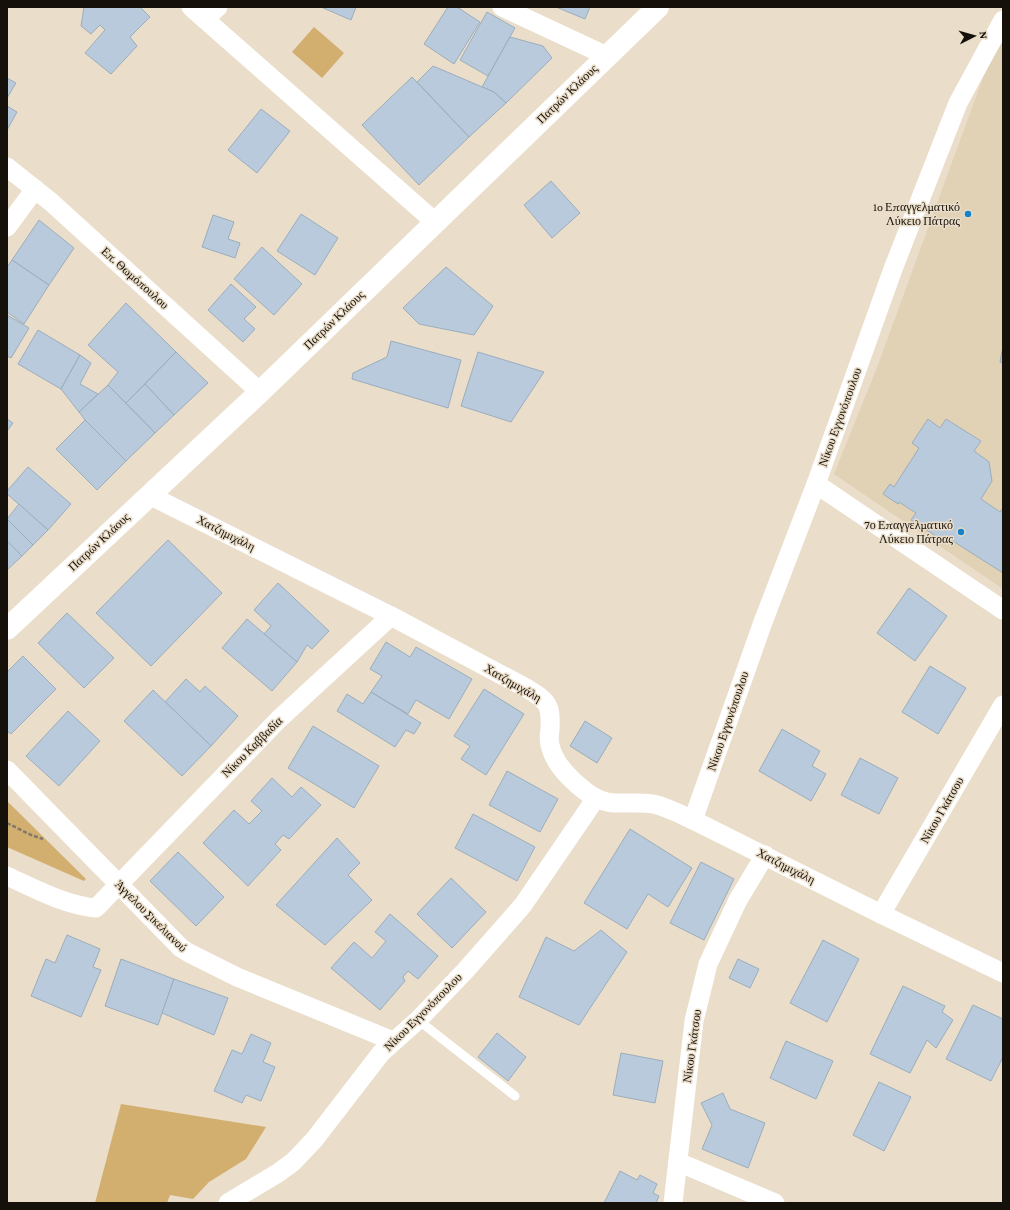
<svg xmlns="http://www.w3.org/2000/svg" width="1010" height="1210" viewBox="0 0 1010 1210" font-family="'Crimson Pro',serif">
<style>
.built{fill:#e1d1b5}
.green{fill:#d2ae6f}
.building{fill:#b8cadb;stroke:#9badbd}
.lines{fill:none;stroke-linecap:round;stroke-linejoin:round}
.path{stroke:#81786b;stroke-width:2.5;stroke-dasharray:4 2;stroke-linecap:butt}
.service{stroke:#fff;stroke-width:9}
.minor{stroke:#fff;stroke-width:19}
.secondary{stroke:#fff;stroke-width:22}
.poi-dot{fill:#1582cc;stroke:#eaddc9;stroke-width:1.5}
.labels{text-anchor:middle;stroke-width:3;stroke-linejoin:round;paint-order:stroke}
.street-label{font-size:12px;fill:#15110a;stroke:#eaddc9}
.poi-label{font-size:12px;fill:#15110a;stroke:#eaddc9;text-anchor:end}
</style>
<rect width="100%" height="100%" fill="#eaddc9"/>
<!-- built -->
<path class="built" d="M1003,42V589L834,474L878,365L988,64Z"/>
<!-- green -->
<g class="green">
<path d="M314,27L344,53L322,78L292,52Z"/>
<path d="M7,801L86,879L84,881L7,847Z"/>
<path d="M121,1104L266,1127L246,1159L209,1182L193,1199L170,1195L167,1203H95Z"/>
</g>
<!-- building -->
<g class="building">
<path d="M84,7H140L150,17L130,37L137,46L111,74L85,53L105,30L100,25L91,34L81,26Z"/>
<path d="M321,7H356L351,20Z"/>
<path d="M448,7H457L480,22L454,64L424,44Z"/>
<path d="M556,7H590L585,19Z"/>
<path d="M487,12L515,28L488,76L460,60Z"/>
<path d="M510,37L543,46L552,58L506,103L494,92L482,87Z"/>
<path d="M433,66L494,92L506,103L469,137L417,82Z"/>
<path d="M412,77L469,137L419,185L362,125Z"/>
<path d="M7,78L16,83L7,98Z"/>
<path d="M7,106L17,112L7,130Z"/>
<path d="M261,109L290,131L257,173L228,150Z"/>
<path d="M551,181L580,213L552,238L524,205Z"/>
<path d="M301,214L338,238L315,275L277,251Z"/>
<path d="M213,215L234,222L228,239L240,243L235,258L202,247Z"/>
<path d="M39,220L74,248L49,285L12,260Z"/>
<path d="M262,247L302,284L274,315L234,279Z"/>
<path d="M12,260L49,285L24,324L7,312V267Z"/>
<path d="M446,267L493,306L474,335L419,324L403,308Z"/>
<path d="M231,284L256,307L244,319L255,329L243,342L208,310Z"/>
<path d="M126,303L176,352L126,403L108,385L118,372L88,345Z"/>
<path d="M7,315L29,328L11,358L7,356Z"/>
<path d="M38,330L80,355L61,389L18,364Z"/>
<path d="M391,341L461,360L448,408L352,379L353,373L387,357Z"/>
<path d="M1003,347V363L1000,362Z"/>
<path d="M176,352L208,383L174,415L145,384Z"/>
<path d="M478,352L544,372L511,422L461,406Z"/>
<path d="M80,355L91,363L80,384L98,394L79,412L61,389Z"/>
<path d="M145,384L174,415L155,433L126,403Z"/>
<path d="M108,385L155,433L126,461L85,420L79,412Z"/>
<path d="M7,419L13,423L7,431Z"/>
<path d="M928,419L940,428L946,419L981,441L974,451L989,462L992,481L981,499L1000,512L1003,508V573L945,536L942,540L911,520L916,513L899,502L898,504L883,494L890,484L894,487L919,448L912,443Z"/>
<path d="M85,420L126,461L97,490L56,449Z"/>
<path d="M28,467L71,504L48,530L7,494V491Z"/>
<path d="M19,504L48,530L33,545L7,519Z"/>
<path d="M7,519L33,545L22,556L7,541Z"/>
<path d="M168,540L222,593L151,666L96,613Z"/>
<path d="M7,541L22,556L7,570Z"/>
<path d="M278,583L329,631L312,649L307,645L297,662L264,634L271,626L254,610Z"/>
<path d="M909,588L947,616L915,661L877,633Z"/>
<path d="M67,613L114,658L84,688L38,643Z"/>
<path d="M247,619L297,662L272,691L222,648Z"/>
<path d="M386,642L410,657L416,647L472,679L449,719L416,700L408,714L371,692L382,676L370,669Z"/>
<path d="M23,656L56,689L11,734L7,731V672Z"/>
<path d="M930,666L966,688L938,734L902,712Z"/>
<path d="M186,679L200,692L205,686L238,716L211,746L165,702Z"/>
<path d="M484,689L524,714L486,775L461,759L470,746L454,736Z"/>
<path d="M153,690L211,746L182,776L124,721Z"/>
<path d="M371,692L421,723L414,734L406,730L395,747L337,711L347,694L363,704Z"/>
<path d="M68,711L100,741L59,786L26,756Z"/>
<path d="M585,721L612,738L597,763L570,746Z"/>
<path d="M313,726L379,766L354,808L288,768Z"/>
<path d="M782,729L820,751L812,766L826,774L811,801L759,771Z"/>
<path d="M860,758L898,778L879,814L841,795Z"/>
<path d="M507,771L558,799L540,832L489,805Z"/>
<path d="M272,778L292,797L301,787L321,805L289,839L283,835L275,844L281,850L248,886L203,843L234,810L249,824L262,811L251,801Z"/>
<path d="M473,814L535,847L517,881L455,848Z"/>
<path d="M630,829L692,868L668,907L648,894L627,929L584,903Z"/>
<path d="M337,838L360,863L348,875L372,900L325,945L276,905Z"/>
<path d="M178,852L224,897L196,926L150,881Z"/>
<path d="M701,862L734,879L704,940L670,923Z"/>
<path d="M451,878L486,912L452,948L417,914Z"/>
<path d="M390,914L438,956L418,979L408,971L403,977L405,981L380,1010L331,968L354,942L372,958L386,941L375,932Z"/>
<path d="M601,930L627,952L579,1025L519,997L546,937L574,951Z"/>
<path d="M67,935L100,949L93,967L101,970L81,1017L31,996L46,959L55,963Z"/>
<path d="M823,940L859,959L827,1022L790,1003Z"/>
<path d="M121,959L174,979L158,1025L105,1006Z"/>
<path d="M738,959L759,969L750,988L729,978Z"/>
<path d="M174,979L228,998L214,1035L162,1013Z"/>
<path d="M903,986L945,1006L942,1012L953,1020L936,1048L927,1040L910,1073L870,1054Z"/>
<path d="M973,1005L1003,1019V1057L991,1081L946,1059Z"/>
<path d="M497,1033L526,1057L508,1081L478,1057Z"/>
<path d="M251,1034L271,1043L263,1062L275,1067L261,1101L246,1095L242,1103L214,1091L232,1050L242,1054Z"/>
<path d="M786,1041L833,1061L816,1099L770,1078Z"/>
<path d="M621,1053L663,1061L655,1103L613,1095Z"/>
<path d="M879,1082L911,1097L884,1151L853,1135Z"/>
<path d="M723,1093L730,1109L765,1123L748,1168L702,1149L712,1125L701,1103Z"/>
<path d="M620,1171L637,1180L640,1175L657,1184L653,1193L659,1196L656,1203H604Z"/>
</g>
<g class="lines">
<!-- path -->
<path class="path" d="M7,823L31,835L43,839"/>
<!-- service -->
<path class="service" d="M418,1020L515,1096"/>
<!-- minor -->
<g class="minor">
<path d="M191,7L435,222"/>
<path d="M502,7L607,56"/>
<path d="M205,19L218,7"/>
<path d="M7,167L51,202L260,392"/>
<path d="M7,227L35,189"/>
<path d="M816,484L1003,610"/>
<path d="M149,495L391,616L528,689C549,702 551,705 550,730C549,735 549,740 550,745C554,765 573,782 589,794C610,809 630,800 653,804C667,807 680,814 693,820L881,914L1003,973"/>
<path d="M7,770L181,948L189,953L237,977L393,1041"/>
<path d="M693,820L763,622L816,484L893,269L958,103L1003,20"/>
<path d="M7,876C35,889 65,905 96,908L278,720L317,684L391,616"/>
<path d="M881,914L1003,705"/>
<path d="M678,1162L775,1203"/>
<path d="M228,1203L278,1173L293,1162L314,1140L381,1053L418,1020L465,971L523,905L596,798"/>
<path d="M673,1203L694,1021L708,964L738,900L765,855"/>
</g>
<!-- secondary -->
<path class="secondary" d="M7,629L260,392L658,7"/>
</g>
<!-- markers -->
<g class="poi-dot">
<circle cx="968" cy="214" r="4"/>
<circle cx="961" cy="532" r="4"/>
</g>
<g class="labels">
<!-- street labels -->
<g class="street-label">
<text transform="translate(567 94) rotate(-44)" y="4">Πατρών Κλάους</text>
<text transform="translate(135 278) rotate(42)" y="4">Επ. Θωμόπουλου</text>
<text transform="translate(334 320) rotate(-44)" y="4">Πατρών Κλάους</text>
<text transform="translate(840 417) rotate(-70)" y="4">Νίκου Εγγονόπουλου</text>
<text transform="translate(226 533) rotate(27)" y="4">Χατζημιχάλη</text>
<text transform="translate(99 542) rotate(-43)" y="4">Πατρών Κλάους</text>
<text transform="translate(513 683) rotate(30)" y="4">Χατζημιχάλη</text>
<text transform="translate(728 721) rotate(-71)" y="4">Νίκου Εγγονόπουλου</text>
<text transform="translate(252 747) rotate(-45)" y="4">Νίκου Καββαδία</text>
<text transform="translate(942 810) rotate(-60)" y="4">Νίκου Γκάτσου</text>
<text transform="translate(786 866) rotate(27)" y="4">Χατζημιχάλη</text>
<text transform="translate(151 916) rotate(45)" y="4">Άγγελου Σικελιανού</text>
<text transform="translate(423 1012) rotate(-45)" y="4">Νίκου Εγγονόπουλου</text>
<text transform="translate(692 1046) rotate(-82)" y="4">Νίκου Γκάτσου</text>
</g>
<!-- poi labels -->
<g class="poi-label">
<text x="960" y="211">1o Επαγγελματικό<tspan x="960" dy="14">Λύκειο Πάτρας</tspan></text>
<text x="953" y="529">7ο Επαγγελματικό<tspan x="953" dy="14">Λύκειο Πάτρας</tspan></text>
</g>
</g>
<!-- border -->
<rect width="1010" height="1210" fill="none" stroke="#15110a" stroke-width="16"/>
<!-- north arrow -->
<g transform="translate(974 36) rotate(84)" stroke="#eaddc9" stroke-width="3" paint-order="stroke">
<path d="M0-3L7 15L0 10L-7 15Z" fill="#15110a"/>
<text y="-6" font-size="11" font-weight="bold" text-anchor="middle" fill="#15110a">N</text>
</g>
</svg>
